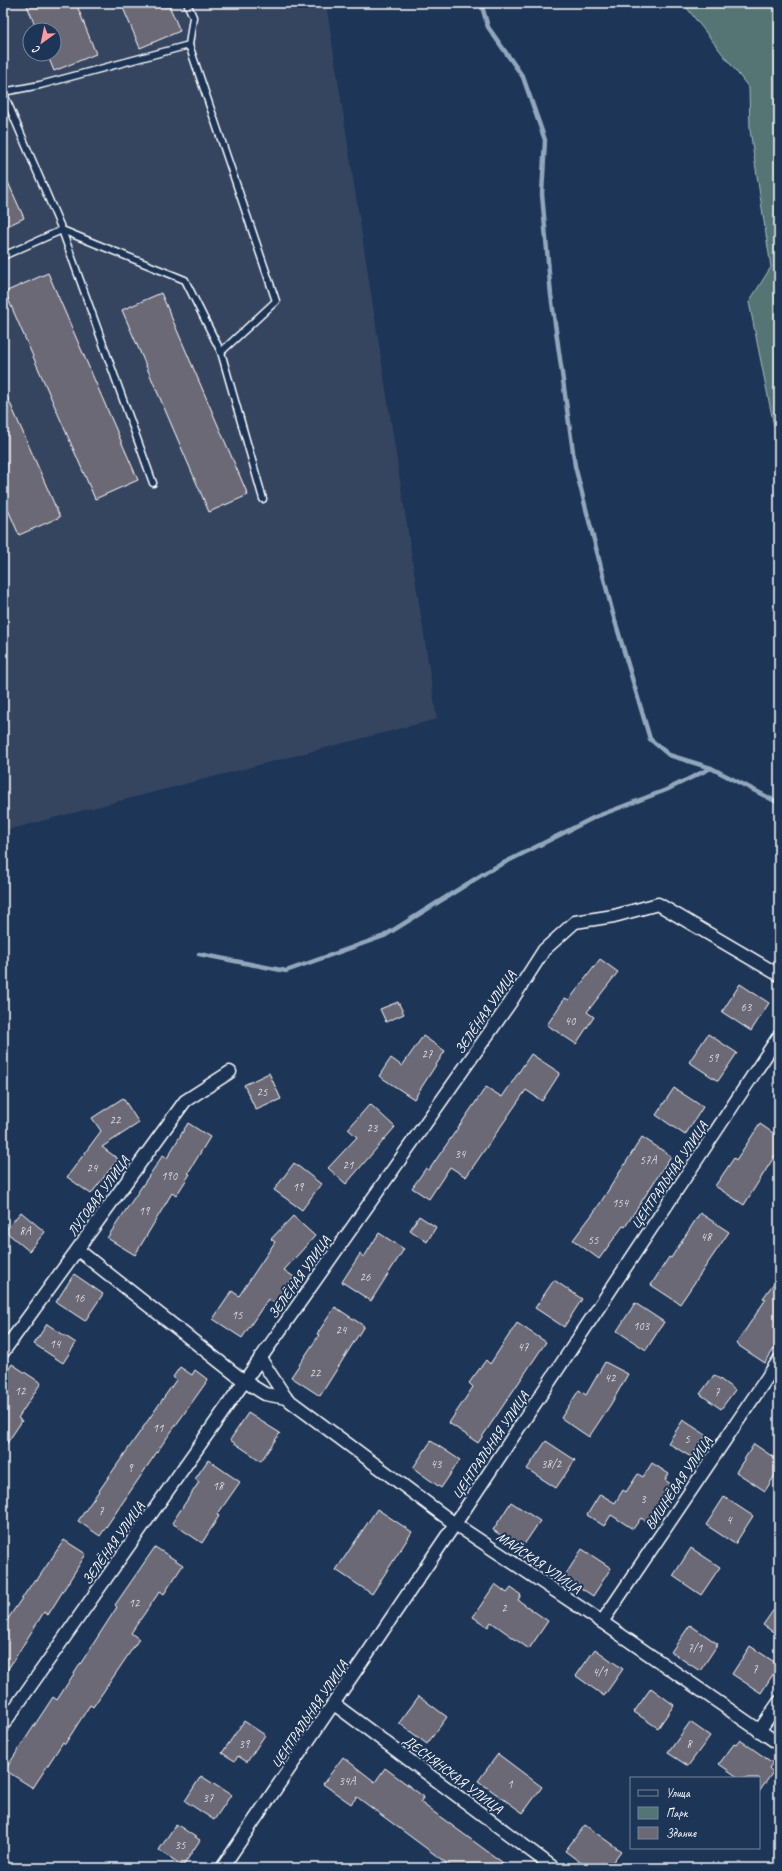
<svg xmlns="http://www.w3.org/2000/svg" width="782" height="1871" viewBox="0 0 782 1871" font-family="Caveat,sans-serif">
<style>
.built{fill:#354560;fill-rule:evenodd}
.green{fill:#547575;stroke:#aababa}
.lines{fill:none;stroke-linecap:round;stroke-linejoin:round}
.stream{stroke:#92a7bc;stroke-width:4.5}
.building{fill:#6c6976;stroke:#fff}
.lane-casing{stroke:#fff;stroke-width:9}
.street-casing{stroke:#fff;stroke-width:15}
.lane{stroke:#1d3557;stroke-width:6}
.street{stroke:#1d3557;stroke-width:12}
.labels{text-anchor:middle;stroke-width:4;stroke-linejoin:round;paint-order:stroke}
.number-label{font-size:12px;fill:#dadadd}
.street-label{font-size:14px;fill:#fff;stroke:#1d3557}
</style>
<rect width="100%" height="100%" fill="#1d3557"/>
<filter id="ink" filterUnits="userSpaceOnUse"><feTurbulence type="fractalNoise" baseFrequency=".025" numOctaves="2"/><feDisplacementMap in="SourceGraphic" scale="8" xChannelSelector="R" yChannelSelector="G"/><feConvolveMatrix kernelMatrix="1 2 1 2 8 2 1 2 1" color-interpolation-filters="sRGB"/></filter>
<g filter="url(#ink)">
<!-- built -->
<path class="built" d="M3,3H326L437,719L3,831ZM30,30H54V54H30Z"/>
<!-- green -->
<path class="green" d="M683,3H779V451L749,302L771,267L750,130L749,88Z"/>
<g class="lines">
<!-- stream -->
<g class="stream">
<path d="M481,3L488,27L523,77L545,140L542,194L551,295L575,466L613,614L650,739L669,755L711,768L779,803"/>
<path d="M199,954L286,971L384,936L488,871L595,817L666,790L711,768"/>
</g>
</g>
<!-- building -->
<g class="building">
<path d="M26,3H76L96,54L54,71L47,54H54V30H37Z"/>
<path d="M121,3H168L180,31L140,48Z"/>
<path d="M3,171L24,218L3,228Z"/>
<path d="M48,273L138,480L95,499L5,292Z"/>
<path d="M161,293L248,495L209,512L122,310Z"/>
<path d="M3,387L60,517L19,535L3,498Z"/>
<path d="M600,959L618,972L587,1012L594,1017L576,1044L547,1025L565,998L569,1000Z"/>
<path d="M740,984L769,1003L751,1031L722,1012Z"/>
<path d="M398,1002L404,1014L386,1022L380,1009Z"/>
<path d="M708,1034L737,1053L718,1081L689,1062Z"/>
<path d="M423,1036L445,1051L414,1099L379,1076L391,1058L402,1066Z"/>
<path d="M531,1054L560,1073L542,1101L526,1090L466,1177L450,1167L429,1199L412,1188L426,1168L429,1170L486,1087L502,1097Z"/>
<path d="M269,1073L281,1099L256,1110L244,1085Z"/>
<path d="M674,1088L703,1107L685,1135L656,1115Z"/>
<path d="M123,1098L139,1123L102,1147L118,1159L91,1194L67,1177L101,1131L92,1118Z"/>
<path d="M370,1104L395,1127L346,1184L328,1168L357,1137L348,1129Z"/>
<path d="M188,1123L210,1137L188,1173L190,1174L176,1196L172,1193L135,1255L107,1238L163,1155L167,1158Z"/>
<path d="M760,1124L779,1137V1149L744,1205L715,1186L734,1158L736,1160Z"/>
<path d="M642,1137L671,1156L625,1227L623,1226L599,1259L573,1240L597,1208Z"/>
<path d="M294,1163L321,1184L302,1210L274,1190Z"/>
<path d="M21,1212L45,1232L29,1251L5,1231Z"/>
<path d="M700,1213L729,1232L680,1304L651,1285L669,1257L671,1258Z"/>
<path d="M293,1216L315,1236L284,1270L294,1277L276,1304L268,1299L242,1338L213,1319L232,1291L239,1296L275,1242L271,1239Z"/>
<path d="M419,1216L436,1227L427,1242L410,1230Z"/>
<path d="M379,1233L404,1249L371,1301L342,1282L360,1254L364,1257Z"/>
<path d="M74,1274L103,1294L85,1321L56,1302Z"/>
<path d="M779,1276V1341L765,1363L736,1344L766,1299L763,1298Z"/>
<path d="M554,1280L582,1299L564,1327L535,1308Z"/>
<path d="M635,1303L664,1322L646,1350L617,1331Z"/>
<path d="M335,1307L364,1326L320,1396L291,1377L319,1335L317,1334Z"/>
<path d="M517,1323L546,1342L478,1443L449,1423L473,1387L469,1383L486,1360L490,1364Z"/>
<path d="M47,1324L76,1343L63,1363L34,1344Z"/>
<path d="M605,1362L628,1374L611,1404L589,1437L561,1418L579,1390L586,1395Z"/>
<path d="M12,1364L41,1383L18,1418L22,1421L3,1449V1378Z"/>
<path d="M180,1367L192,1375L195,1370L207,1379L205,1384L159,1449L100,1536L78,1521L176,1380L173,1377Z"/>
<path d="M714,1375L735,1390L721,1409L700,1394Z"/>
<path d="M248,1413L280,1433L261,1461L230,1440Z"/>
<path d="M683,1420L706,1435L691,1457L668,1443Z"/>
<path d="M431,1441L460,1460L441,1488L413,1468Z"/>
<path d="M546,1441L575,1460L556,1488L527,1469Z"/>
<path d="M754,1444L779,1461V1469L765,1491L736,1472Z"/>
<path d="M208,1460L240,1482L217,1515L219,1516L202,1543L172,1523L199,1482L195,1479Z"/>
<path d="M652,1463L669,1474L665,1480L675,1487L651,1525L641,1518L633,1529L611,1515L604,1526L587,1515L600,1494L615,1503L623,1490L626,1492L638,1474L643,1477Z"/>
<path d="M724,1497L753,1516L735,1544L706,1525Z"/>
<path d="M511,1502L540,1521L521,1549L493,1530Z"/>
<path d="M377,1509L412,1532L372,1594L336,1570Z"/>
<path d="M64,1540L86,1554L48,1615L44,1612L3,1677V1626L35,1579L37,1580Z"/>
<path d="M155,1547L183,1565L164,1594L160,1591L131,1633L139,1639L93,1707L90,1705L65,1744L63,1742L33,1788L5,1770L53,1697L57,1700L117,1607L115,1605Z"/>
<path d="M691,1548L720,1567L701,1595L673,1576Z"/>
<path d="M582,1549L611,1568L593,1596L564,1577Z"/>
<path d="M495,1584L507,1593L511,1588L521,1595L518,1600L548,1621L529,1649L491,1622L488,1627L473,1617Z"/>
<path d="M779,1602V1636L763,1625Z"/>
<path d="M690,1625L718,1644L700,1671L671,1652Z"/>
<path d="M750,1646L779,1665L761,1693L732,1674Z"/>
<path d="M595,1649L623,1669L604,1696L576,1676Z"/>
<path d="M651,1688L674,1705L658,1728L634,1712Z"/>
<path d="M419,1696L447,1717L427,1744L399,1723Z"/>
<path d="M244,1721L265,1735L247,1762L238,1756L235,1761L222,1753Z"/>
<path d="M690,1722L710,1736L688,1766L668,1753Z"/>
<path d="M740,1740L773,1763L769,1768L773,1772L759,1792V1778H739L719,1764L734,1744L736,1745Z"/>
<path d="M498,1754L542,1787L523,1813L478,1781Z"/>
<path d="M343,1757L375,1782L385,1768L424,1797L420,1802L510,1868H453L357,1797L351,1804L323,1784Z"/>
<path d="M201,1776L231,1795L214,1820L185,1801Z"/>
<path d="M176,1824L200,1840L183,1866L159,1850Z"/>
<path d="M585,1825L621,1851L608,1868H588L565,1851Z"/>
</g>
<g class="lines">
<!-- lane casing -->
<g class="lane-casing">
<g id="lane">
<path d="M187,3L193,17L189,45L276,301L221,352"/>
<path d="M3,92L62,230L153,483"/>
<path d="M3,92L40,85L189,45"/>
<path d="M3,256L62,230L185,280L221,352L263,499"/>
</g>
</g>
<!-- street casing -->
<g class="street-casing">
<g id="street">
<path d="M78,1250L244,1381L265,1394L286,1398"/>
<path d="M3,1352L185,1101L230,1072"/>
<path d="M260,1358L286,1398L455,1524L602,1622L779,1744"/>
<path d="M602,1622L779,1360"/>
<path d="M334,1704L554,1868"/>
<path d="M3,1725L510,1003L544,950L575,922L614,916L658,904L779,975"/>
<path d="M759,1731L779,1702"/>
<path d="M222,1868L455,1524L779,1036"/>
</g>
</g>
<!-- lane -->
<use href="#lane" class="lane"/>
<!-- street -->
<use href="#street" class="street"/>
</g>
</g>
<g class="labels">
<!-- number labels -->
<g class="number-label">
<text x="746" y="1011">63</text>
<text x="570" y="1025">40</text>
<text x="427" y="1058">27</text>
<text x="713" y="1062">59</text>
<text x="262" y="1096">25</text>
<text x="115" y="1124">22</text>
<text x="372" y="1132">23</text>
<text x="460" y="1158">34</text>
<text x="648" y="1164">57А</text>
<text x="348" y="1169">21</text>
<text x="92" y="1172">24</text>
<text x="169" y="1180">190</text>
<text x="298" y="1191">19</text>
<text x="620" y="1207">154</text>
<text x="144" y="1215">19</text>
<text x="25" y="1235">8А</text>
<text x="706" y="1241">48</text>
<text x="593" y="1244">55</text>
<text x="365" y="1281">26</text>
<text x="79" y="1302">16</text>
<text x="237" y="1319">15</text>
<text x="641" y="1330">103</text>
<text x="341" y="1334">24</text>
<text x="55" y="1348">14</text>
<text x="523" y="1351">47</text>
<text x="315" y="1377">22</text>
<text x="610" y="1382">42</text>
<text x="20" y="1395">12</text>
<text x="717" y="1396">7</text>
<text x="158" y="1432">11</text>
<text x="687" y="1443">5</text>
<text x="436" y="1468">43</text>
<text x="551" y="1468">38/2</text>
<text x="130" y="1472">9</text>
<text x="218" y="1490">18</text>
<text x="643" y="1503">3</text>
<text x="101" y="1515">7</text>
<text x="729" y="1524">4</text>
<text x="134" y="1607">12</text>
<text x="504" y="1612">2</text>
<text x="695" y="1652">7/1</text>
<text x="755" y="1673">7</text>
<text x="600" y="1676">4/1</text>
<text x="244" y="1748">39</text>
<text x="689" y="1748">8</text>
<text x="347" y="1785">34А</text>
<text x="510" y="1788">1</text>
<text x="208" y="1802">37</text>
<text x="180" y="1849">35</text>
</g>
<!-- street labels -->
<g class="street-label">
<text transform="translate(485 1012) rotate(-56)" y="5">ЗЕЛЁНАЯ УЛИЦА</text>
<text transform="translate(669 1175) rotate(-56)" y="5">ЦЕНТРАЛЬНАЯ УЛИЦА</text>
<text transform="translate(98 1196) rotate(-54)" y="5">ЛУГОВАЯ УЛИЦА</text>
<text transform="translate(299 1277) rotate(-55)" y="5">ЗЕЛЁНАЯ УЛИЦА</text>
<text transform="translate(490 1445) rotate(-56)" y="5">ЦЕНТРАЛЬНАЯ УЛИЦА</text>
<text transform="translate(678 1483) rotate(-56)" y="5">ВИШНЁВАЯ УЛИЦА</text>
<text transform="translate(113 1543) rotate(-55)" y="5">ЗЕЛЁНАЯ УЛИЦА</text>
<text transform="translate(539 1562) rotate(34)" y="5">МАЙСКАЯ УЛИЦА</text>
<text transform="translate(309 1714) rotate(-56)" y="5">ЦЕНТРАЛЬНАЯ УЛИЦА</text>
<text transform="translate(453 1774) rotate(37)" y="5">ДЕСНЯНСКАЯ УЛИЦА</text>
</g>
</g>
<!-- margin -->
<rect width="782" height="1871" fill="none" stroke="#1d3557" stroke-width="16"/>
<rect x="8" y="8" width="766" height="1855" fill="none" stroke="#fff" stroke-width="1.5" filter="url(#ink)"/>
<!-- legend -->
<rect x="630" y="1777" width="130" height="72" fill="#1d3557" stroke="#77869a"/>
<rect x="638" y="1790" width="20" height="6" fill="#1d3557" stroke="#77869a"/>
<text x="666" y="1797" font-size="12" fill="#ffffff">Улица</text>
<rect x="638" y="1807" width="20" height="12" fill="#547575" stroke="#77869a"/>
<text x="666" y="1817" font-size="12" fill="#ffffff">Парк</text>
<rect x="638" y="1827" width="20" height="12" fill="#6c6976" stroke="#77869a"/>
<text x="666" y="1837" font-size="12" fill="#ffffff">Здание</text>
<!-- north arrow -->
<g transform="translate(42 42) rotate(213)"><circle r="19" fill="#1d3557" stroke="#77869a"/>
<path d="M0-3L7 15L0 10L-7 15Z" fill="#ff9aa2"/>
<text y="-6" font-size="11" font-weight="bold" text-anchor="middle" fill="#ffffff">С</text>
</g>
</svg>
